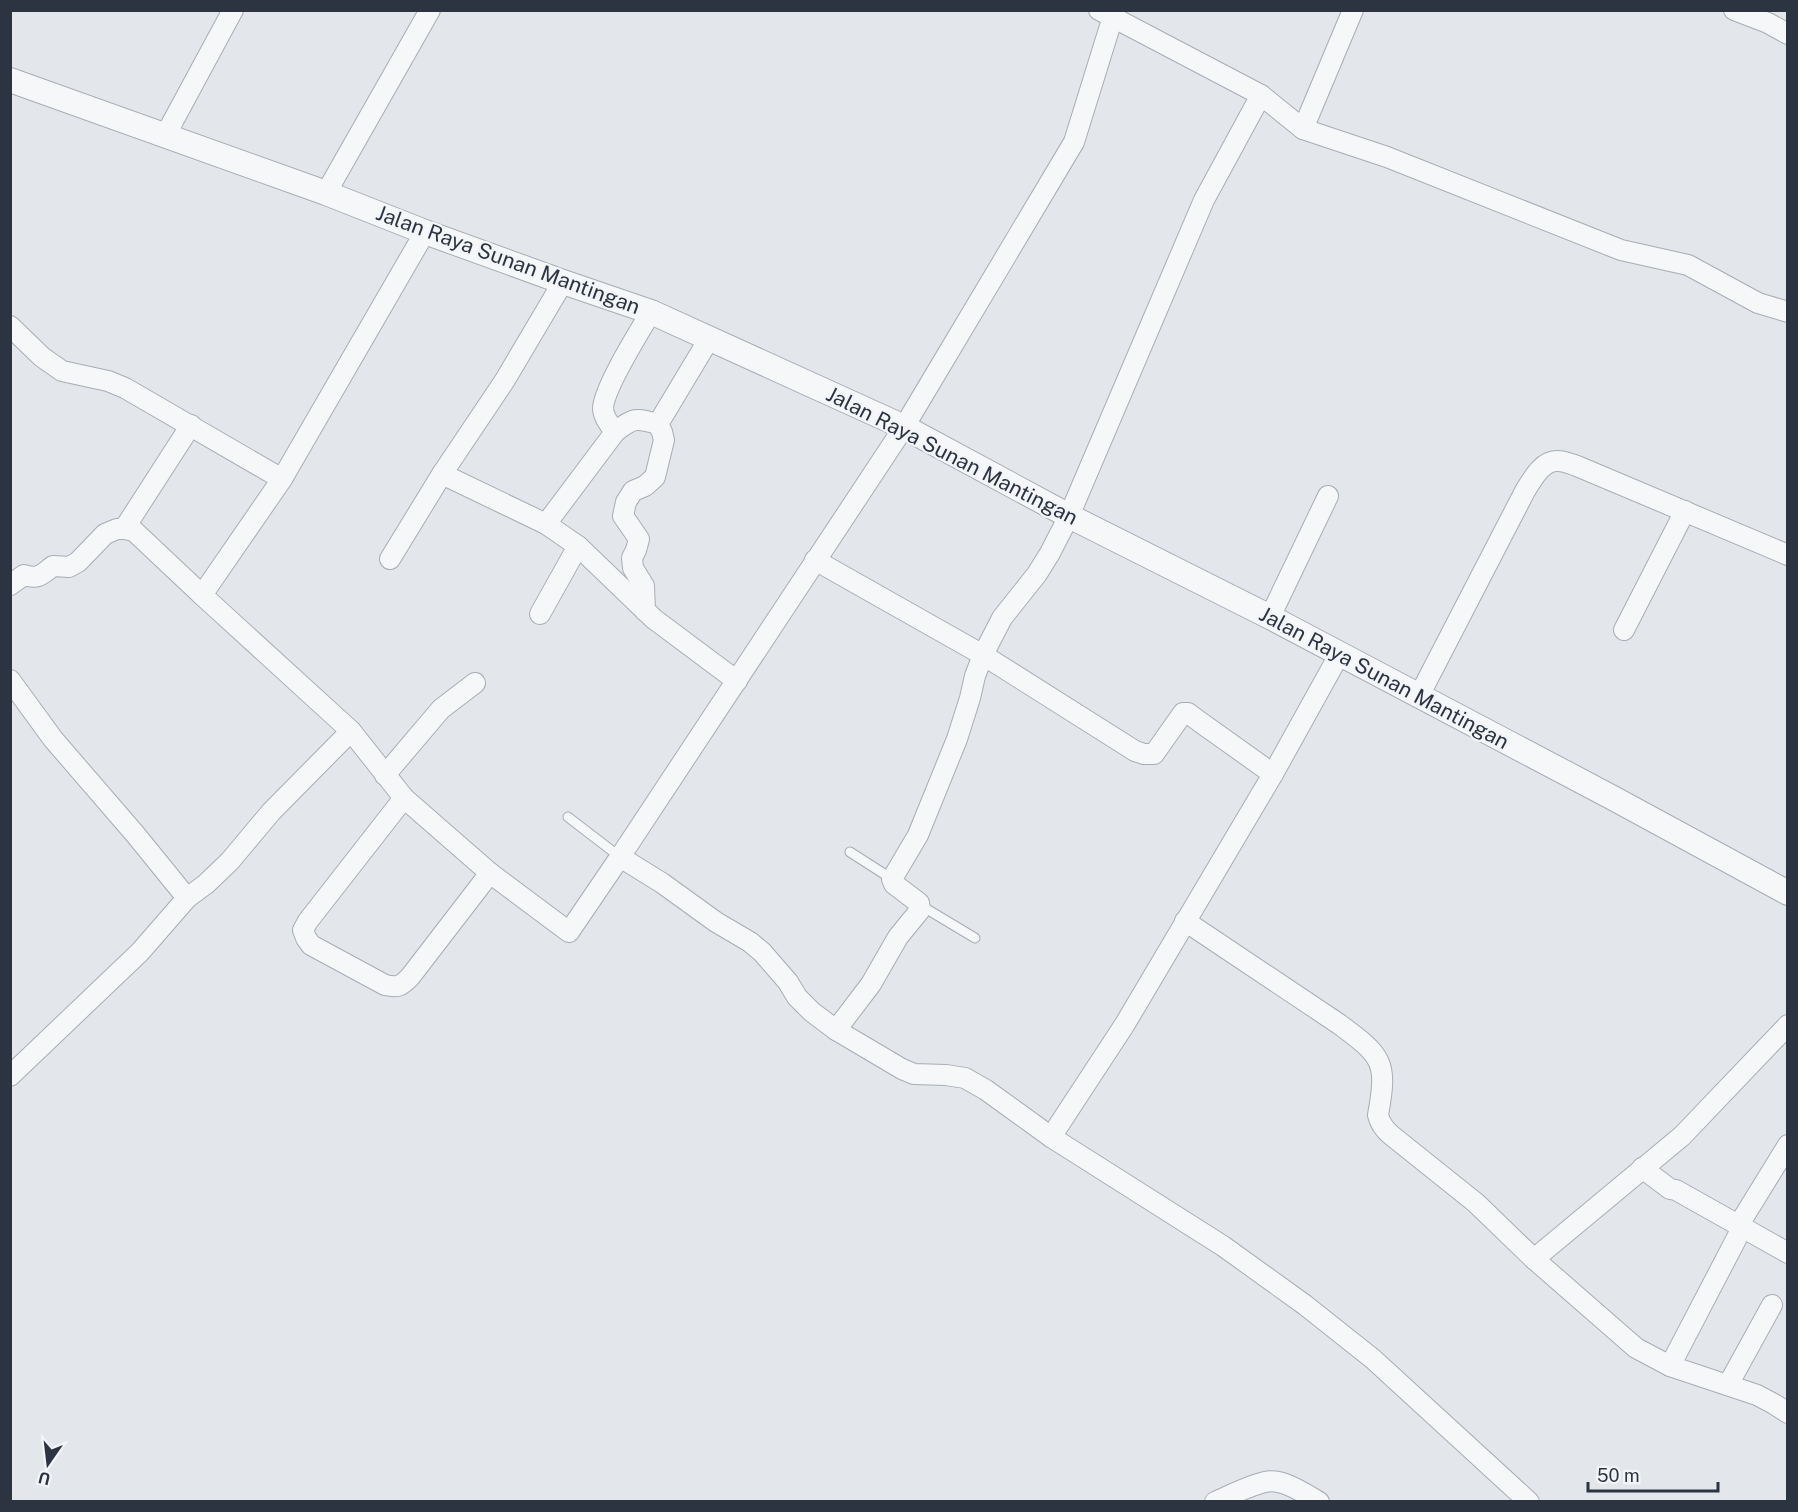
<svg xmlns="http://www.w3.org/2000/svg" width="1798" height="1512" viewBox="0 0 1798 1512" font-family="'Public Sans',sans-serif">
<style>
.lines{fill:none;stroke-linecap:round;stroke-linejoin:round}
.service-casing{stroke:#a8adb4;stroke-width:11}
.minor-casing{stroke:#a8adb4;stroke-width:22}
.tertiary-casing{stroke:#a8adb4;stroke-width:26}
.service{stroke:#f5f7f9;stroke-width:9}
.minor{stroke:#f5f7f9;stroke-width:20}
.tertiary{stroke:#f5f7f9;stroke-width:24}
.labels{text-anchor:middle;stroke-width:4.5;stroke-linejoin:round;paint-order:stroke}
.street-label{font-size:21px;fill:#2c3442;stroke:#f3f5f8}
</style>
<rect width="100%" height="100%" fill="#e3e6ea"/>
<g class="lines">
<!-- service casing -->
<g class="service-casing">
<g id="service">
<path d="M568,817L620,857"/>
<path d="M850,852L892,879"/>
<path d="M920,905L975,938"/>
</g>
</g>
<!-- minor casing -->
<g class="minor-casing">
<g id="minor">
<path d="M1099,10L1261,95L1303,129L1387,157L1621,250L1688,265L1758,303L1788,312"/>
<path d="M1115,10L1074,142L904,427L620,857L662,883L716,922L750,942L762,952L788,982L797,997L812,1012L836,1030L902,1069L914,1074L946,1075L965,1078L986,1090L1051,1137L1223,1246L1305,1305L1373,1359L1529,1502"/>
<path d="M1734,10L1768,23L1788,34"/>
<path d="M1261,95L1204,200L1069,516L1050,553L1037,574L1002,618L983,655L1135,751L1144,754H1154L1183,713H1188L1200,722L1273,774"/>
<path d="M1303,129L1353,10"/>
<path d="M165,136L233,10"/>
<path d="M326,193L430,10"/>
<path d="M10,326L42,357L62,371L108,381L125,388L282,479L425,232"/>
<path d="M615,432C610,425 603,417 603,408C604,388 639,332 651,312"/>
<path d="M442,474L546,524L578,546L654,619L737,681"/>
<path d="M282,479L202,595L351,731L404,798L490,873L569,932L620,857"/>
<path d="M546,524L615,432C634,417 636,418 658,424L709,339"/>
<path d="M124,529L134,531L202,595"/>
<path d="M390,559L442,474L505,380L563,282"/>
<path d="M815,560L983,655L975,676L970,698L957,739L918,835L892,879L894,884L919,903L920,910L898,937L871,984L836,1030"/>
<path d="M10,585L24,575C39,580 42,574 53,566L69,567L78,562L105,534L117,529H124L191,425"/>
<path d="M645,611L644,586L633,568L632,558L636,550L639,539L623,516L626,502L633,491L645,486L655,477L664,440L662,432L658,424"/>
<path d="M540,614L578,546"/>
<path d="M1270,617L1328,496"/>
<path d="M1624,630L1685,511"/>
<path d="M10,680L53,739L135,834L187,898L140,952L10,1076"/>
<path d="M1419,696L1525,491C1532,480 1542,460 1558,461C1564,461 1571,464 1577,466L1788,555"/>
<path d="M385,775L441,709L475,683"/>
<path d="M404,798L308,921L303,930L306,938L311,945L385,985C399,988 401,986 410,977L490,873"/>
<path d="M187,898L206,884L230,861L271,812L351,731"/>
<path d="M1185,921L1339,1024C1382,1056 1388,1061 1378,1115C1380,1124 1384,1129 1391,1135L1476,1203L1534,1259L1636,1348L1670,1366L1757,1395L1774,1404L1788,1413"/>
<path d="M1051,1137L1125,1024L1273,774L1339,655"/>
<path d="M1642,1168L1670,1189L1676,1190L1788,1253"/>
<path d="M1534,1259L1682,1136L1788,1025"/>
<path d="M1670,1366L1742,1228L1743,1218L1788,1145"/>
<path d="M1728,1385L1772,1305"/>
<path d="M1215,1502C1231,1495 1248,1486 1265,1482C1282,1478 1304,1493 1319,1502"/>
</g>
</g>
<!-- tertiary casing -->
<g class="tertiary-casing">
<path id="tertiary" d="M10,80L326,193L425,232L563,282L651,312L904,427L1069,516L1270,617L1613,798L1788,893"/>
</g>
<!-- service -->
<use href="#service" class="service"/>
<!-- minor -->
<use href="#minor" class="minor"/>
<!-- tertiary -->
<use href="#tertiary" class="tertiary"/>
</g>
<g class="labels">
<!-- street labels -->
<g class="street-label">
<text transform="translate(508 260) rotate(20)" y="7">Jalan Raya Sunan Mantingan</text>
<text transform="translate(952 456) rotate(27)" y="7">Jalan Raya Sunan Mantingan</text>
<text transform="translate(1384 678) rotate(28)" y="7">Jalan Raya Sunan Mantingan</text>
</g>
</g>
<!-- border -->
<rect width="1798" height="1512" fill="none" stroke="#2c3442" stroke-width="24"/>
<!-- north arrow -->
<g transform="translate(48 1464) rotate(194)" stroke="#f3f5f8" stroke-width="4.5" paint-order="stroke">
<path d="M0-4.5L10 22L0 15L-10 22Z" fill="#2c3442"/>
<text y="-9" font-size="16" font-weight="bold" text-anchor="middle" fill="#2c3442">U</text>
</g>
<!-- scale -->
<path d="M1588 1482v9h130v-9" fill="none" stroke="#2c3442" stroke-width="3"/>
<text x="1597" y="1482" font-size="18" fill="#2c3442" stroke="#f3f5f8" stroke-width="4.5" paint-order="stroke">50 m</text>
</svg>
